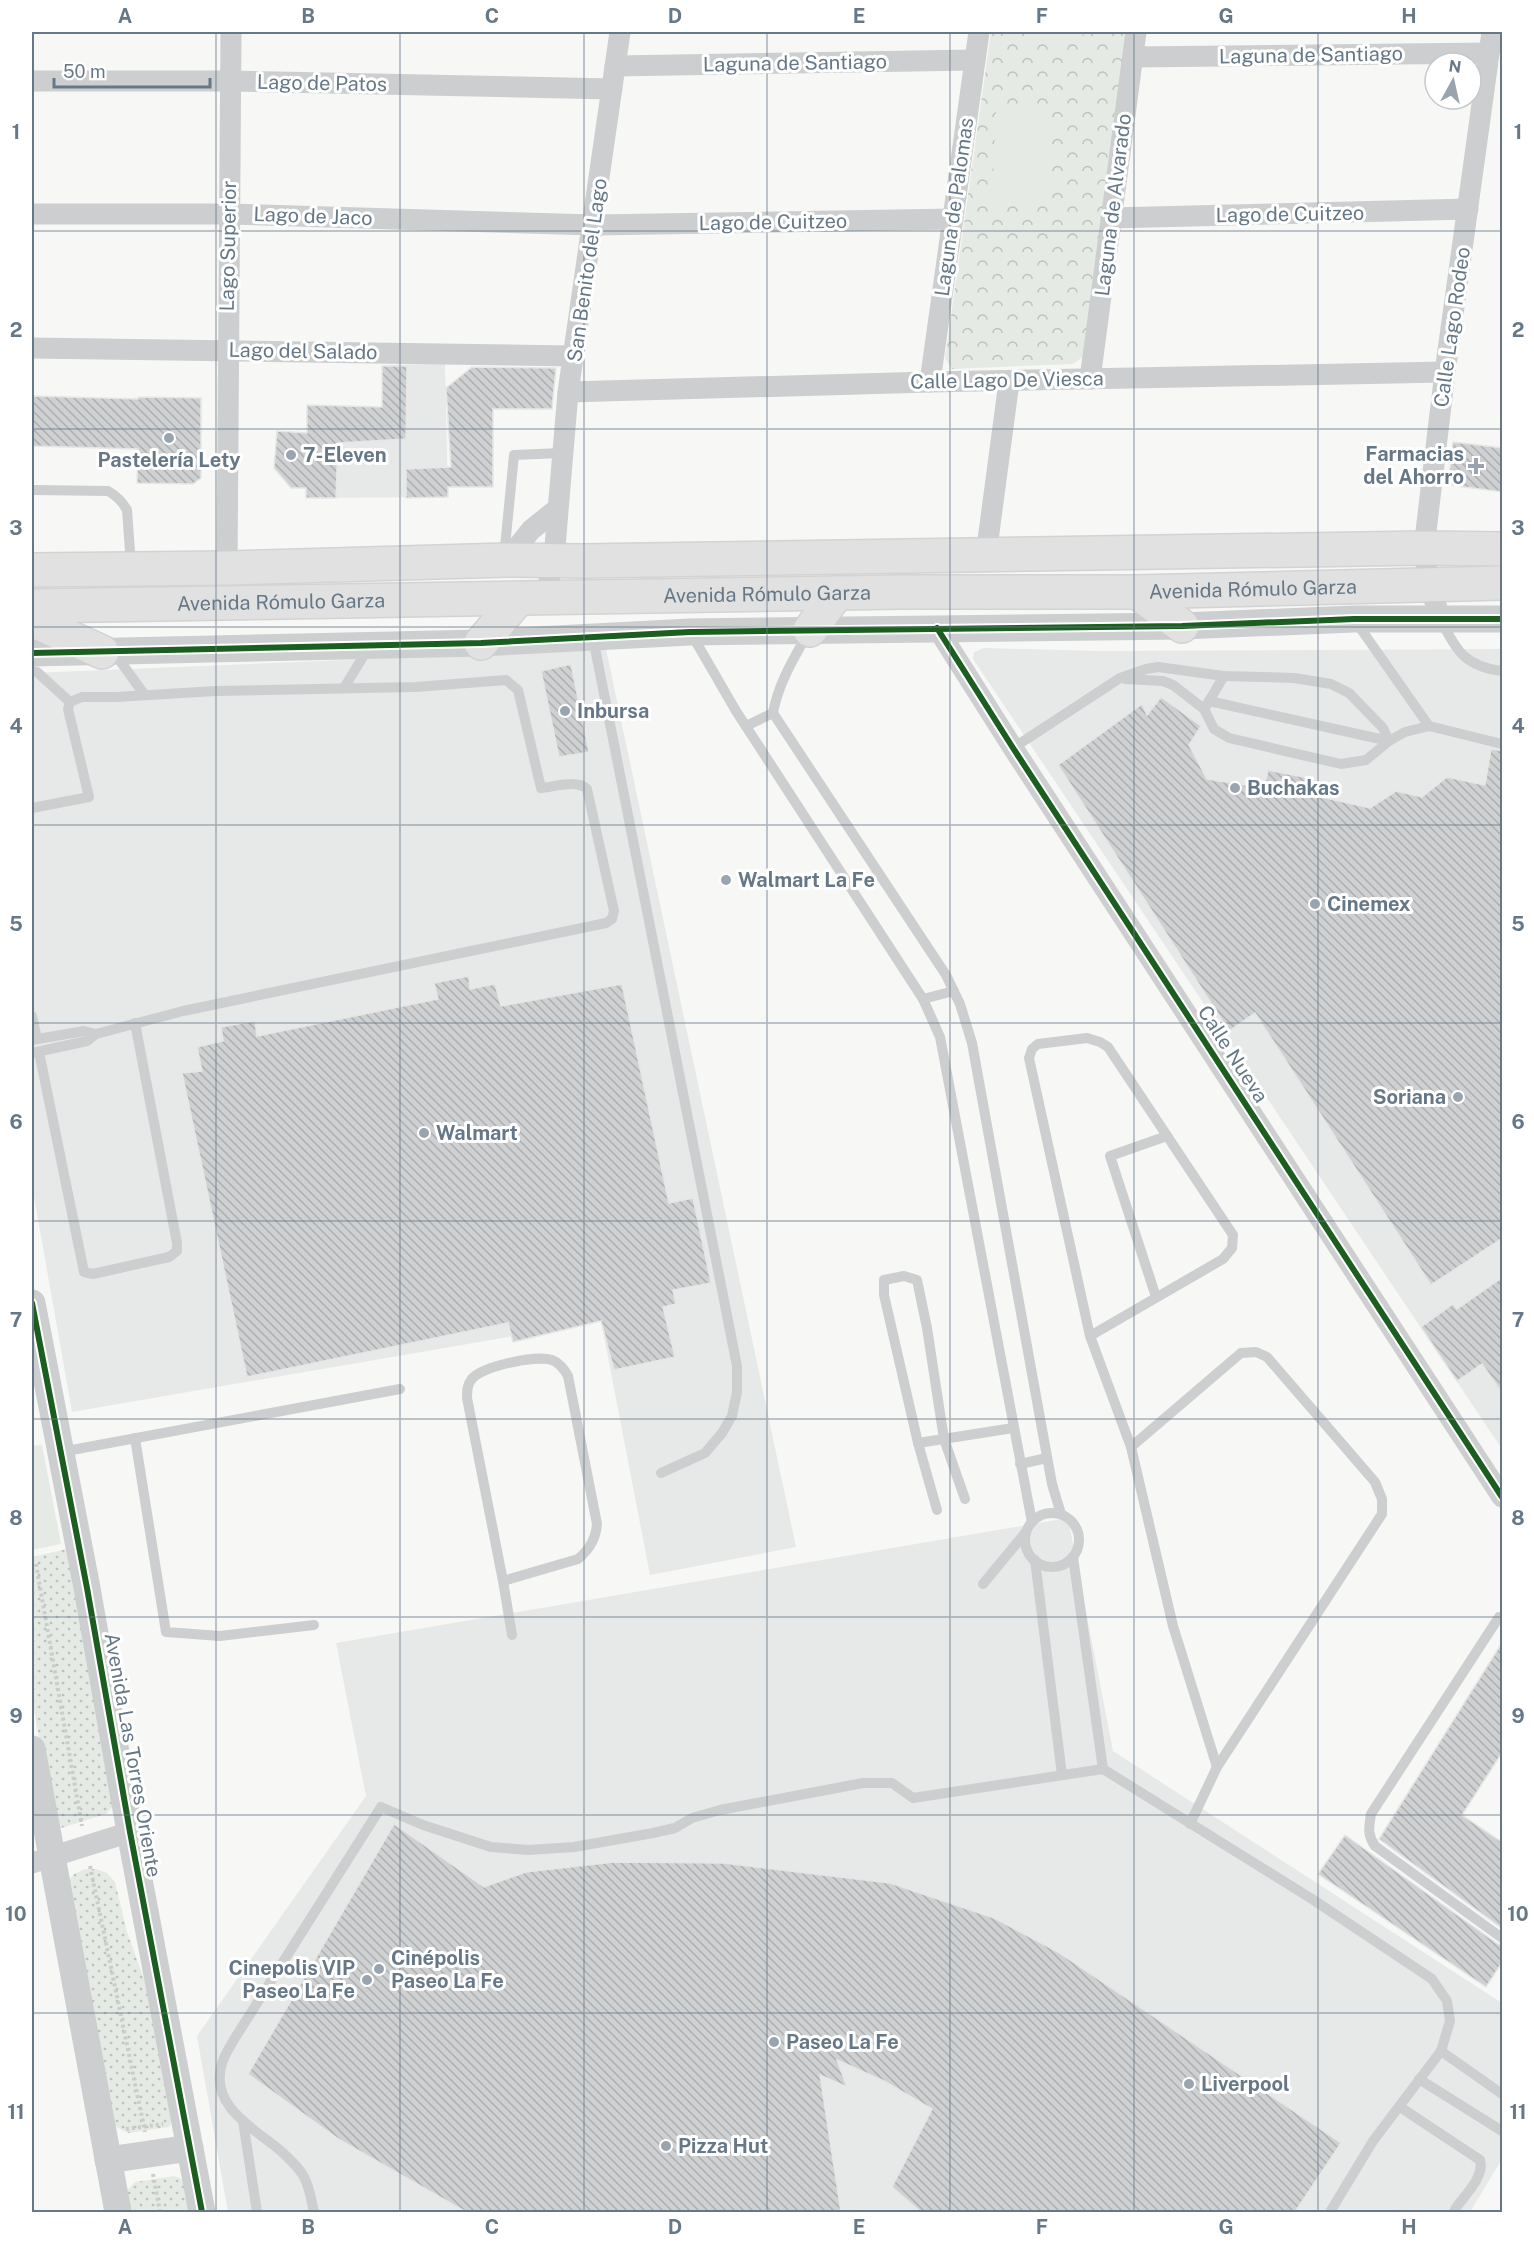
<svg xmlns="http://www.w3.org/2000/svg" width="1534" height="2244" viewBox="0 0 1534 2244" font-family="'Public Sans',sans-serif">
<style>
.built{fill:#e7e8e8}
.grass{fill:url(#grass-dots)}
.park{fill:url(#park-crowns)}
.pitch{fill:#e6eae4}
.building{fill:url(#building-back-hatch);stroke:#e6e6e6;stroke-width:1.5}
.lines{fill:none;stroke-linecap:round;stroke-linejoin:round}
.primary-casing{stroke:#d3d3d4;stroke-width:36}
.path{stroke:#cbcccc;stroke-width:4;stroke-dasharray:3 3;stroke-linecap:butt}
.service{stroke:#cdcecf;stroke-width:10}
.minor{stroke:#cdcecf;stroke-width:21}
.tertiary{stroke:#cdcecf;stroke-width:27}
.primary{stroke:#e1e1e2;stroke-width:33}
.cycleway-casing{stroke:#fff;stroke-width:10}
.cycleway{stroke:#1b5e20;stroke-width:6}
.grid{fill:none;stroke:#667887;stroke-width:1.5;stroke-opacity:0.55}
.poi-dot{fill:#99a4ae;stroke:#fff;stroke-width:2}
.labels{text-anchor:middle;stroke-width:6;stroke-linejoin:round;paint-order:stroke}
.street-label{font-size:20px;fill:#667887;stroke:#fff}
.poi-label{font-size:20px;font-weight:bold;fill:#667887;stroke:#fff;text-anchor:start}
.neatline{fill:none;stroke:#667887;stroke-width:2}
.grid-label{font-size:20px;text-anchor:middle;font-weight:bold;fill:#667887}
</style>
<defs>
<pattern id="grass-dots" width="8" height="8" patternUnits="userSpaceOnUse" patternTransform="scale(1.5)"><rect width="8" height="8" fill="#e6eae4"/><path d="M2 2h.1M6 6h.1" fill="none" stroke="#bec2be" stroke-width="1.8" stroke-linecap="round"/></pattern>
<pattern id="park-crowns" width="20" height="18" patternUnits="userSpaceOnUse" patternTransform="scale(1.5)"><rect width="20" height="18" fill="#e6eae4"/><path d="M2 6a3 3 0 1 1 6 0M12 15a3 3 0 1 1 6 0" fill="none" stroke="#bec2be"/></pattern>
<pattern id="building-back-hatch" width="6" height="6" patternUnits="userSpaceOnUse" patternTransform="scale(1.5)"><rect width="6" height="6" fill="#cfd0d1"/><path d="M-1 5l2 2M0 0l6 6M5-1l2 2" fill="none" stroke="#acaeaf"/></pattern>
</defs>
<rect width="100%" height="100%" fill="#f7f7f6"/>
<!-- built -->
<g class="built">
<path d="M445,364L448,497L306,498L307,405L382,407V365Z"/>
<path d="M984,648L1099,651L1502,649V1449L973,659L974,652Z"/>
<path d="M606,649L796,1547L650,1575L601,1321L72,1412L32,1185V673Z"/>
<path d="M1068,1518L1113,1751L1502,2003V2159L1470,2212H228L197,2036L366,1796L336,1643Z"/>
</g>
<!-- grass -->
<g class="grass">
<path d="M67,1549L114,1805L106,1814L58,1829L53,1819L32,1698V1557Z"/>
<path d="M85,1869H96L107,1873L115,1882L127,1932L150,1995L173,2119L169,2127L128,2133L116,2127L111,2115L68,1881L74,1874Z"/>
<path d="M175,2176L184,2180L190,2212H130L126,2192L135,2182Z"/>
</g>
<!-- park -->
<path class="park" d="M991,32H1129L1084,356L1073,364L952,369L945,358Z"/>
<!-- pitch -->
<g class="pitch">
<path d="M1024,32H1089L1090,34L1025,41Z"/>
<path d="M996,110L1052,112L1049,205L992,203Z"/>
<path d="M42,1445L61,1544L32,1550V1446Z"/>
</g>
<!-- building -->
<g class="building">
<path d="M382,366H407L406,439L338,443L336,498H306V488H291L274,468L277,431L307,433V405L382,407Z"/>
<path d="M472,367L556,368L552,409H493V487H448V497L406,498V469L451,467L446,388Z"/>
<path d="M32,396L138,399V397L201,398V478L193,484L137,483L138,449L32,446Z"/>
<path d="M1453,442L1503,448V492L1448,485Z"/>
<path d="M571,664L589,752L559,757L541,671Z"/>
<path d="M1161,697L1201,726L1189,745L1207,779L1264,788L1268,770L1314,779L1312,795L1370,808L1396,791L1422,797L1447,777L1485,785L1491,749L1503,751V1238L1431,1285L1255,1013L1229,1031L1058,765L1142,704L1147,715Z"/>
<path d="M469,976L470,989L495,984L501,1006L622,984L669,1203L693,1198L711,1283L673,1290L676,1304L663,1307L675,1357L614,1370L601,1321L513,1342L508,1323L247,1377L182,1073L202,1071L197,1047L223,1041L221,1027L255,1021L257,1036L438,999L434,983Z"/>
<path d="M1503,1277V1394L1482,1364L1457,1381L1421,1327L1453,1304L1457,1309Z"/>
<path d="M1503,1641V1751L1462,1815L1503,1843V1929L1379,1839Z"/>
<path d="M394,1824L484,1887L526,1872L614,1862L723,1863L890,1883L994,1918L1058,1952L1341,2143L1295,2212H921L892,2187L932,2109L884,2081L837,2060L847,2087L820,2075L841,2212H466L340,2140L248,2074Z"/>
<path d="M1345,1835L1498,1944L1503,1945V1961L1486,1987L1318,1874Z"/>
</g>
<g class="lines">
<!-- primary casing -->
<g class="primary-casing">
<g id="primary">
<path d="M32,570L227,568L507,560L582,561L1424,548L1502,549"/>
<path d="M1137,592L1182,626"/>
<path id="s1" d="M32,606L900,592H1137L1502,583"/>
<path d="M32,620L102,652"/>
<path d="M810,630L837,593"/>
<path d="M481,643L518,599"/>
</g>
</g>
<!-- path -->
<g class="path">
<path d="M36,1564L82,1826"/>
<path d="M90,1866L145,2132"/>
<path d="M126,2129L163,2124"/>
<path d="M153,2174L160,2212"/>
</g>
<!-- service -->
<g class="service">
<path d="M32,490L108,491C117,496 122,501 127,510L131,565"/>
<path d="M504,557L514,455L562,453"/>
<path d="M1441,620C1456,651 1466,667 1502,671"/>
<path d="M1356,622L1429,726"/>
<path d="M808,633C794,658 778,684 773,713L946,975L960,1004L972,1043L1052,1484L1061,1514"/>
<path d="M692,635L736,711L923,999L940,1037L1032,1522"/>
<path d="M593,638L737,1366V1392L732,1416L722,1433L705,1453L661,1473"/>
<path d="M115,654L144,694"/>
<path d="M32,671L37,672L70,702"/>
<path d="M1125,679L1163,681L1173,685L1204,709L1214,729L1229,738L1341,764L1366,760L1389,741L1405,732L1429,726L1502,744"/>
<path d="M344,688L369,647"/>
<path d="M1209,701L1389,741"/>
<path d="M1206,706L1224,676"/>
<path d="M746,726L773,713"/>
<path d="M1013,748L1120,678L1146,669L1158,667L1224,676L1294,678L1331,684L1349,693L1383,728L1389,741"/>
<path d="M32,808L89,797L68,709L70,702L82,697H116L216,691L416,687L506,680L518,690L541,788C554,787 577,779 587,789L614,911L612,919L606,923L183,1011L96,1034L87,1041L32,1053"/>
<path d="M923,999L954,991"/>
<path d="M32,1016L37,1039"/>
<path d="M32,1040L84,1031L96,1034"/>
<path d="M39,1052L84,1272L93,1274L169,1257L177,1251V1243L135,1023"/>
<path d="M1156,1297L1110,1156L1167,1136"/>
<path d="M1090,1336L1223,1259L1232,1248L1233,1235L1108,1047L1100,1042L1087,1038L1038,1044L1032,1049L1029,1058L1090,1336L1131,1447L1173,1626L1217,1767"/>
<path d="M135,1438L166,1632L220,1636L314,1625"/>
<path d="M918,1443L937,1510"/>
<path d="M1131,1447L1241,1353L1256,1352L1267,1357L1375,1482L1382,1499V1514L1217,1767L1190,1824"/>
<path d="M61,1452L400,1389"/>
<path d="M1020,1464L1047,1458"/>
<path d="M965,1499L944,1439L927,1328L917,1280L904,1276L884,1280V1295L918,1443L1013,1428"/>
<circle cx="1052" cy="1540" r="27"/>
<path d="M1073,1557L1103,1769"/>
<path d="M1035,1560L1062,1775"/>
<path d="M503,1581L578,1559C589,1550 596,1539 597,1524L568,1376C564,1369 560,1363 552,1360C536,1355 481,1366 471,1380C467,1385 467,1392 467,1398L503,1581L512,1635"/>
<path d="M983,1584L1026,1532"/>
<path d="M1499,1617L1371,1814C1369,1827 1367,1835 1375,1846L1502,1938"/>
<path d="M1441,2051L1502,2094"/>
<path d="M1419,2079L1502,2131"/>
<path d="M1400,2107L1480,2160C1485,2177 1464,2196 1455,2209"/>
<path d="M243,2121L257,2212"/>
<path d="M314,2212C311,2200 310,2188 304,2177C299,2167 290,2160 282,2152C257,2130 211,2108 221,2067C223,2056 230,2047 235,2038L381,1807L423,1825L491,1847L528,1850L574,1847L653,1833L675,1828L692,1818L720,1810L863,1783H892L913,1798L1103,1769L1312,1899L1432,1979L1447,2001L1450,2021L1441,2051L1373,2141L1330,2212"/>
</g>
<!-- minor -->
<g class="minor">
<path d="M1133,57L1489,53"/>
<path d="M615,66L975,60"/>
<path d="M32,81H230L612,89"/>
<path d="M32,214H228L594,225L953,219"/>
<path d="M1111,218L1468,209"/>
<path d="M32,348L574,356"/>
<path d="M1090,379L1136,32"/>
<path d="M930,382L979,32"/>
<path d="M568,392L930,382L1445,372"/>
<path d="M986,555L1009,382"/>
<path d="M507,560L531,530L557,509"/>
<path d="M227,568L231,32"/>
<path d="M546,598L555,547L568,392L620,32"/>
<path d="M1441,620L1429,584L1424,548L1445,372L1492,32"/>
<path d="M937,628L1013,748L1502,1497"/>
<path d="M32,1863L130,1832"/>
</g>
<!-- tertiary -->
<g class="tertiary">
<path d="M32,653L481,643L690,632L1182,626L1354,619H1502"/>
<path d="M32,1303L87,1588L130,1832L202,2212"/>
<path d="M32,1749L118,2212"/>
<path d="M108,2160L190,2148"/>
</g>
<!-- primary -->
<use href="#primary" class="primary"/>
<!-- cycleway casing -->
<g class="cycleway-casing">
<g id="cycleway">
<path d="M937,628L1013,748L1502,1497"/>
<path d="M32,653L481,643L690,632L1182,626L1354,619H1502"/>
<path d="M32,1303L87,1588L130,1832L202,2212"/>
</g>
</g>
<!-- cycleway -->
<use href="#cycleway" class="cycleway"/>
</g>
<!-- grid -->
<path class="grid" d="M216,32V2212M400,32V2212M584,32V2212M767,32V2212M950,32V2212M1134,32V2212M1318,32V2212M32,231H1502M32,429H1502M32,627H1502M32,825H1502M32,1023H1502M32,1221H1502M32,1419H1502M32,1617H1502M32,1815H1502M32,2013H1502"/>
<!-- markers -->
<g class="poi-dot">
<circle cx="169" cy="438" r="6"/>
<circle cx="291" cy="455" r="6"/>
<path d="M1473 457h6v6h6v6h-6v6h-6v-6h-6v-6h6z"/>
<circle cx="565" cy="711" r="6"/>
<circle cx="1235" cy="788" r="6"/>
<circle cx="726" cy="880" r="6"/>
<circle cx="1315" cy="904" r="6"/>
<circle cx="1458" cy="1097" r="6"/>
<circle cx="424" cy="1133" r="6"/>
<circle cx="379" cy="1969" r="6"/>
<circle cx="367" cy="1980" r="6"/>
<circle cx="774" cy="2042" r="6"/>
<circle cx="1189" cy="2084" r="6"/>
<circle cx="666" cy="2146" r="6"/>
</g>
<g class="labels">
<!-- street labels -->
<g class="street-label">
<text transform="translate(1311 55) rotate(-1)" y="7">Laguna de Santiago</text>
<text transform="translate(795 63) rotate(-1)" y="7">Laguna de Santiago</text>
<text transform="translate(322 83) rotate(1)" y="7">Lago de Patos</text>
<text transform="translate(1113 205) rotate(-83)" y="7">Laguna de Alvarado</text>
<text transform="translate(954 207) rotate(-82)" y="7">Laguna de Palomas</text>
<text transform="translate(1290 214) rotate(-1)" y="7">Lago de Cuitzeo</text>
<text transform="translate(313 216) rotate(2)" y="7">Lago de Jaco</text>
<text transform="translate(773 222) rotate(-1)" y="7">Lago de Cuitzeo</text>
<text transform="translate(228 246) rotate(-89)" y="7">Lago Superior</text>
<text transform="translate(587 270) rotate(-82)" y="7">San Benito del Lago</text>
<text transform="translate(1452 327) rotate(-82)" y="7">Calle Lago Rodeo</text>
<text transform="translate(303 351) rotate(1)" y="7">Lago del Salado</text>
<text transform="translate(1007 380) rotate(-1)" y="7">Calle Lago De Viesca</text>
<text dy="7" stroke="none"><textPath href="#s1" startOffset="1221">Avenida Rómulo Garza</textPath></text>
<text dy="7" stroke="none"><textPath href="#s1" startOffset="735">Avenida Rómulo Garza</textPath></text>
<text dy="7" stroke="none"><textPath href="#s1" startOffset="249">Avenida Rómulo Garza</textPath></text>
<text transform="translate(1233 1054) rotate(57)" y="7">Calle Nueva</text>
<text transform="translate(133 1755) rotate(80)" y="7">Avenida Las Torres Oriente</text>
</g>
<!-- poi labels -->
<g class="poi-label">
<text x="1464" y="461" text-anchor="end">Farmacias<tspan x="1464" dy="23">del Ahorro</tspan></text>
<text x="303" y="462">7-Eleven</text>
<text x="169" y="467" text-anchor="middle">Pastelería Lety</text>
<text x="577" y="718">Inbursa</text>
<text x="1247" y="795">Buchakas</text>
<text x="738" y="887">Walmart La Fe</text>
<text x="1327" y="911">Cinemex</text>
<text x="1446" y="1104" text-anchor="end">Soriana</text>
<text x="436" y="1140">Walmart</text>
<text x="391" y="1965">Cinépolis<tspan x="391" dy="23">Paseo La Fe</tspan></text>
<text x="355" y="1975" text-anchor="end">Cinepolis VIP<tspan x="355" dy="23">Paseo La Fe</tspan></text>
<text x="786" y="2049">Paseo La Fe</text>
<text x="1201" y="2091">Liverpool</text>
<text x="678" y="2153">Pizza Hut</text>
</g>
</g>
<!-- border -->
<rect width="1534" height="2244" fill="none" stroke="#ffffff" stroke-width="66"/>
<!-- north arrow -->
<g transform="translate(1453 81) rotate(8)"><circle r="28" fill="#ffffff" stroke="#c2c9cf" stroke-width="1.5"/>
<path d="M0-4.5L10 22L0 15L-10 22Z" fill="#99a4ae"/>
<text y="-9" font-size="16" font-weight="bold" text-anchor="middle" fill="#667887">N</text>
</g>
<!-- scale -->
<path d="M54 78v9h156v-9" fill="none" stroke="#667887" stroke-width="3"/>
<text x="63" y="78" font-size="18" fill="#667887" stroke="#ffffff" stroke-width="4.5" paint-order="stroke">50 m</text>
<rect x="33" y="33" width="1468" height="2178" class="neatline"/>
<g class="grid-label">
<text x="125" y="23">A</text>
<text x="308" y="23">B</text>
<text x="492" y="23">C</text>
<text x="675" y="23">D</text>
<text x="859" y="23">E</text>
<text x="1042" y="23">F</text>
<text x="1226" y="23">G</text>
<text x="1409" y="23">H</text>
<text x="16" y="139">1</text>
<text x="1518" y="139">1</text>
<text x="16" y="337">2</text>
<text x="1518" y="337">2</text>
<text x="16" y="535">3</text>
<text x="1518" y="535">3</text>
<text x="16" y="733">4</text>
<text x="1518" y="733">4</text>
<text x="16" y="931">5</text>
<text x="1518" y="931">5</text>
<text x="16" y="1129">6</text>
<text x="1518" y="1129">6</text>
<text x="16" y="1327">7</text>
<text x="1518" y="1327">7</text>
<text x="16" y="1525">8</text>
<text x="1518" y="1525">8</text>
<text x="16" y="1723">9</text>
<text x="1518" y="1723">9</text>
<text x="16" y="1921">10</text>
<text x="1518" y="1921">10</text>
<text x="16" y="2119">11</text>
<text x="1518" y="2119">11</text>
<text x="125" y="2234">A</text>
<text x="308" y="2234">B</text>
<text x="492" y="2234">C</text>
<text x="675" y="2234">D</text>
<text x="859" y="2234">E</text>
<text x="1042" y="2234">F</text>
<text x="1226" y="2234">G</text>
<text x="1409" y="2234">H</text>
</g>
</svg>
